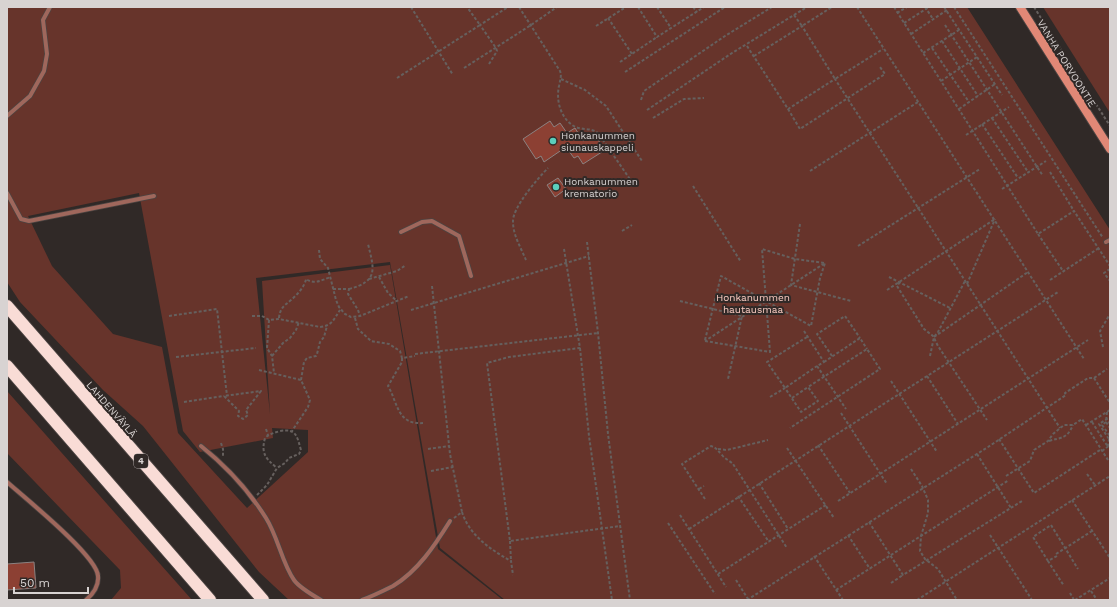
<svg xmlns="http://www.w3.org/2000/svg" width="1117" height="607" viewBox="0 0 1117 607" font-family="'Work Sans',sans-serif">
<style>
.green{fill:#67342b;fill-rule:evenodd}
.building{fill:#8c4033;stroke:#8b8281}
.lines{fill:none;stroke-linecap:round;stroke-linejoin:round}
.service-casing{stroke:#4b4442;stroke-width:5.5}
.secondary-casing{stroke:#4b4442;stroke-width:10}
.motorway-casing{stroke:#4b4442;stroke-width:14}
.path{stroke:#66605e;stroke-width:2;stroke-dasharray:3 2;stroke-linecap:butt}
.service{stroke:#9f675c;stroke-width:4}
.secondary{stroke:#e18876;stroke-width:8}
.motorway{stroke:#f9dcd6;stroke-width:12}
.poi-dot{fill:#5bcebc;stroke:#302927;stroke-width:1.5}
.labels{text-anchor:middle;stroke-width:4;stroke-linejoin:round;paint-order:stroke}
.shield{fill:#302927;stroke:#a6a09f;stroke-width:1}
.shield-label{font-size:9px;font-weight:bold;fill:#d8d3d2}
.street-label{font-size:10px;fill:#d8d3d2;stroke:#302927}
.poi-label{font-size:10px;fill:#d8d3d2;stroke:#302927;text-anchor:start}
.park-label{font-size:10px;fill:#fbccc2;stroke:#302927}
</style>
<rect width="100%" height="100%" fill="#302927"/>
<!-- green -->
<g class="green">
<path d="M7,7H967L1110,230V600H505L440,548L390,262L256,278L270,414L262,281L390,265L438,549L503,600H289L259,572L143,426L103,390L20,302L7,282ZM139,193L183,431L200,452L273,438L272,428L308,430V452L247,508L178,433L162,347L113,334L52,266L28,216Z"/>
<path d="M1043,7H1110V113Z"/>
<path d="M7,391L192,600H111L121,588L120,570L7,453Z"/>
</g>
<!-- building -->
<g class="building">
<path d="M550,121L554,127L560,123L567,133L575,128L583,141L594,134L605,150L583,164L578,156L574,158L566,147L544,162L541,156L536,159L523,139Z"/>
<path d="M558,178L566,189L555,197L547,185Z"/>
<path d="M34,562L36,588L7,590V564Z"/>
</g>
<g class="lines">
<!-- service casing -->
<g class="service-casing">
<g id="service">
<path d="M7,116L30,96L44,71L47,54L43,20L50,7"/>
<path d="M7,193L21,219L29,221L154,196"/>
<path d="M401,232L422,222L432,221L459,236L471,276"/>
<path d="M1106,242L1110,240"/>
<path d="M201,446C226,466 249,491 266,518C278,537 282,563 294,580C299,587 314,596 321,600"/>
<path d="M7,482C25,498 97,556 98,576C99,586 93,594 86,600"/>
<path d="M362,600C373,596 383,591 393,586C418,571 435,545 450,521"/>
</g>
</g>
<!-- secondary casing -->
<g class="secondary-casing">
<path id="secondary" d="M1020,7L1110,149"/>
</g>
<!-- motorway casing -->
<g class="motorway-casing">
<g id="motorway">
<path d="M7,306L263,600"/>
<path d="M7,366L210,600"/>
</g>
</g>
<!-- path -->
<g class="path">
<path d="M411,7L453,75"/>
<path d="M519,7L560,71C562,76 560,80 559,86C556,100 560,116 572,125C580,131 591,127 598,133L634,185"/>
<path d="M638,7L657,37L704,7"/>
<path d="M657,7L671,28"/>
<path d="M693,7L697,12"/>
<path d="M857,7L1084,359"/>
<path d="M894,7L1038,234L1074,211L1110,266"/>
<path d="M925,7L933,19"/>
<path d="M944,7L1002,95"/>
<path d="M954,7L1103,238"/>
<path d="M1034,7L1110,126"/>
<path d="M897,13L907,7"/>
<path d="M794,15L802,26L832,7"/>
<path d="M608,18L632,54"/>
<path d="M904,23L929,7"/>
<path d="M945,25L1043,176"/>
<path d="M596,26L626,7"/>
<path d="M911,34L947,10"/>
<path d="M942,41L978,96"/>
<path d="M747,46L788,109L835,79L1060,428"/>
<path d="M932,48L969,102"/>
<path d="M923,53L959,30"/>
<path d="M754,56L802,26L835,79L883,49"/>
<path d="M620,62L657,37"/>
<path d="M489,64L497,51L496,48L480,25L508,7"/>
<path d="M464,68L531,25L557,7"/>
<path d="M625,72L725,7"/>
<path d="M397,78L480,25L467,7"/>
<path d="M561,79L585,90L606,106L642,161"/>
<path d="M941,81L977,57"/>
<path d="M641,100L644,91L725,36L772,7"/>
<path d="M788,109L800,129L885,74L880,67"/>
<path d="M959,109L995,84"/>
<path d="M647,110L732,53L807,7"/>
<path d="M653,118L684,99L704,98"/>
<path d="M992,118L1028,172"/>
<path d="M982,124L1018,178"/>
<path d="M966,135L1009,107"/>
<path d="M810,171L918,102"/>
<path d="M1050,172L1074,211"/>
<path d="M693,186L741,262"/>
<path d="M1002,189L1046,161"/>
<path d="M800,224L791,285L851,301"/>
<path d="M622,231L632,225"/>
<path d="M1038,234L1063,271"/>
<path d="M587,242L598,333L608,434L630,600"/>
<path d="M858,246L980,169"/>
<path d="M564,249L580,348L509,357L487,363L510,541L620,526"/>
<path d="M319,250L320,259L328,268L336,300L339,307L345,314L351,317L360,316L409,296"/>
<path d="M526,260C521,248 513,235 513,222C512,208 538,178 548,168"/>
<path d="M1110,269L1104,273L1110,281"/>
<path d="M379,277L388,293L397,301"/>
<path d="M889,277L950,308"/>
<path d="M369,279L397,271L406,265"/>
<path d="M1050,280L1099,248"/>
<path d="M900,282L897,286L924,329L933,336L938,346L987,420"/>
<path d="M967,284L995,219"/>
<path d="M432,286L450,454L462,512"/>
<path d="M333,289H349L348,294L358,310L360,316"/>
<path d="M349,289C379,281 374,269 368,244"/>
<path d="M887,290L995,219"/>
<path d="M680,301L742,316L728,379"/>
<path d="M411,310L589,256"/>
<path d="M169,316L217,309L227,396"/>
<path d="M252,316H262L269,320L279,319L320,327C332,326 334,319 340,310"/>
<path d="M279,318C280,308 284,306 291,300C297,295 305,286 306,279C315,285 321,280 331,277"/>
<path d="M355,318L358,329L371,341L389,344L400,351L402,358L415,356"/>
<path d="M269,320L267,348L272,356L274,373"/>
<path d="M804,331L824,362L817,366L846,409"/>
<path d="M807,337L767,362L785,388L817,366"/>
<path d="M934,337L1028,272"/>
<path d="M705,340L721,276L811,326L820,278L825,263"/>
<path d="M705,341L770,352L762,249L795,259L825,263L705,341"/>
<path d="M1103,347L1100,331L1110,314"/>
<path d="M580,348L589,436L612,600"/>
<path d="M415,354L598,333"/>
<path d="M272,356L283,343L290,338L296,330L299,322"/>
<path d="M832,356L817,334L845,316L860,338"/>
<path d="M930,356L934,337L938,332L965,281"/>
<path d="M176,357L256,348"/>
<path d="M402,358V362L388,386C398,403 397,425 423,423"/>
<path d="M824,362L860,338L867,349"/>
<path d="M259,370L301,380L310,400L308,407L292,431"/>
<path d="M927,376L958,424"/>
<path d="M1094,378L1110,403"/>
<path d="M301,380L304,362L307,358L316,356L317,354L320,342L324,337L327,326"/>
<path d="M891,381L937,452"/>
<path d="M261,391L246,410L248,415L243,419L238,416L239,411L224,396Z"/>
<path d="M770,397L785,388L801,412L818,401L808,387L867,349L880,369L790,428"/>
<path d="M792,398L808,387"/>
<path d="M184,402L224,396"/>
<path d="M1107,412L1106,422L1102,425L1110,436"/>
<path d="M841,413L887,484"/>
<path d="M1092,422L1108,447L1109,439"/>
<path d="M1106,422L1110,428"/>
<path d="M1110,424L1107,419L1099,424L1109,439L1110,438"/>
<path d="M1086,425L1110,410"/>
<path d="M266,429L268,435"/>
<path d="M999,439L1034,493L1100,450"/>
<path d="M1049,441C1062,437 1067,439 1073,425"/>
<path d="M221,443L223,449V456"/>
<path d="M818,445L850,493"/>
<path d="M787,448L834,518"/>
<path d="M428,449L449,446"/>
<path d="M718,449L727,450L768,440"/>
<path d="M1102,451L1110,445"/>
<path d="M977,454L1011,508"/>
<path d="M911,469L922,486L928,500V513L921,536L920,551L925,559L938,569L957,600"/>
<path d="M431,471L453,467"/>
<path d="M1087,474L1095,485"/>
<path d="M1006,476L1030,461L1034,450L1048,441L1053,434L1064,425H1073L1082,419L1108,460"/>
<path d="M759,483L788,529"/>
<path d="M699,489L704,486"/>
<path d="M257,495L267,485L277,468L285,463L289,458L299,454L301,450C297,437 297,428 280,431C274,433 269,434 265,438C261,453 265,458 277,468"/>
<path d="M738,496L769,542"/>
<path d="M705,499L682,464L711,446C717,448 718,451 722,455C725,459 730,461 733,464L787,548"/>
<path d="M1072,500L1110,558"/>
<path d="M838,501L1088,340"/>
<path d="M680,515L726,587"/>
<path d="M454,518L462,512C469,535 491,550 511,561L513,575"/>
<path d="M869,522L903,575L1022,501"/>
<path d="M668,523L715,594"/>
<path d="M689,529L1058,292"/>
<path d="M848,535L870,569"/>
<path d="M990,535L1032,600"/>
<path d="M510,541L511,561"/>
<path d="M1056,554L1092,531"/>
<path d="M814,556L843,600"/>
<path d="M1057,556L1048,561L1064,586"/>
<path d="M1048,561L1033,537L1051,525L1078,569"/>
<path d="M718,574L826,505"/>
<path d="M736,580L748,599"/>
<path d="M891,583L903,575"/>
<path d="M836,590L1009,480"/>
<path d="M1091,591L1097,600"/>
<path d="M1070,593L1074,600"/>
<path d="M747,600L988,447L1066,395L1065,393L1088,378H1094L1107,369"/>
<path d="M917,600L1110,476"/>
<path d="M1075,600L1110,578"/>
</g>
<!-- service -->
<use href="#service" class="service"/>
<!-- secondary -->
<use href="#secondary" class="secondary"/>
<!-- motorway -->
<use href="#motorway" class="motorway"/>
</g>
<!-- markers -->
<g class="poi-dot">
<circle cx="553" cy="141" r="4"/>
<circle cx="556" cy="187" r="4"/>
</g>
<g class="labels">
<!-- shield labels -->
<rect class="shield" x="134" y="454" width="14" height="14" rx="3"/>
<g class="shield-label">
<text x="141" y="464">4</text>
</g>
<!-- street labels -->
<g class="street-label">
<text transform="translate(1067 63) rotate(58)" y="4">VANHA PORVOONTIE</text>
<text transform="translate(112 409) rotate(49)" y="4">LAHDENVÄYLÄ</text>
</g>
<!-- poi labels -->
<g class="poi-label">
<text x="561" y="139">Honkanummen<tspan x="561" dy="12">siunauskappeli</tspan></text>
<text x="564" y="185">Honkanummen<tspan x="564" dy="12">krematorio</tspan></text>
</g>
<!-- park labels -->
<g class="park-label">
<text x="753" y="301">Honkanummen<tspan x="753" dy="12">hautausmaa</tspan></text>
</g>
</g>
<!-- border -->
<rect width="1117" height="607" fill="none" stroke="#d8d3d2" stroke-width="16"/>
<!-- scale -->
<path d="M14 587v6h74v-6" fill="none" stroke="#d8d3d2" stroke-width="2"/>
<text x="20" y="587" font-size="12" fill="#d8d3d2" stroke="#302927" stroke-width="3" paint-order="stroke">50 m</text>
</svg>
